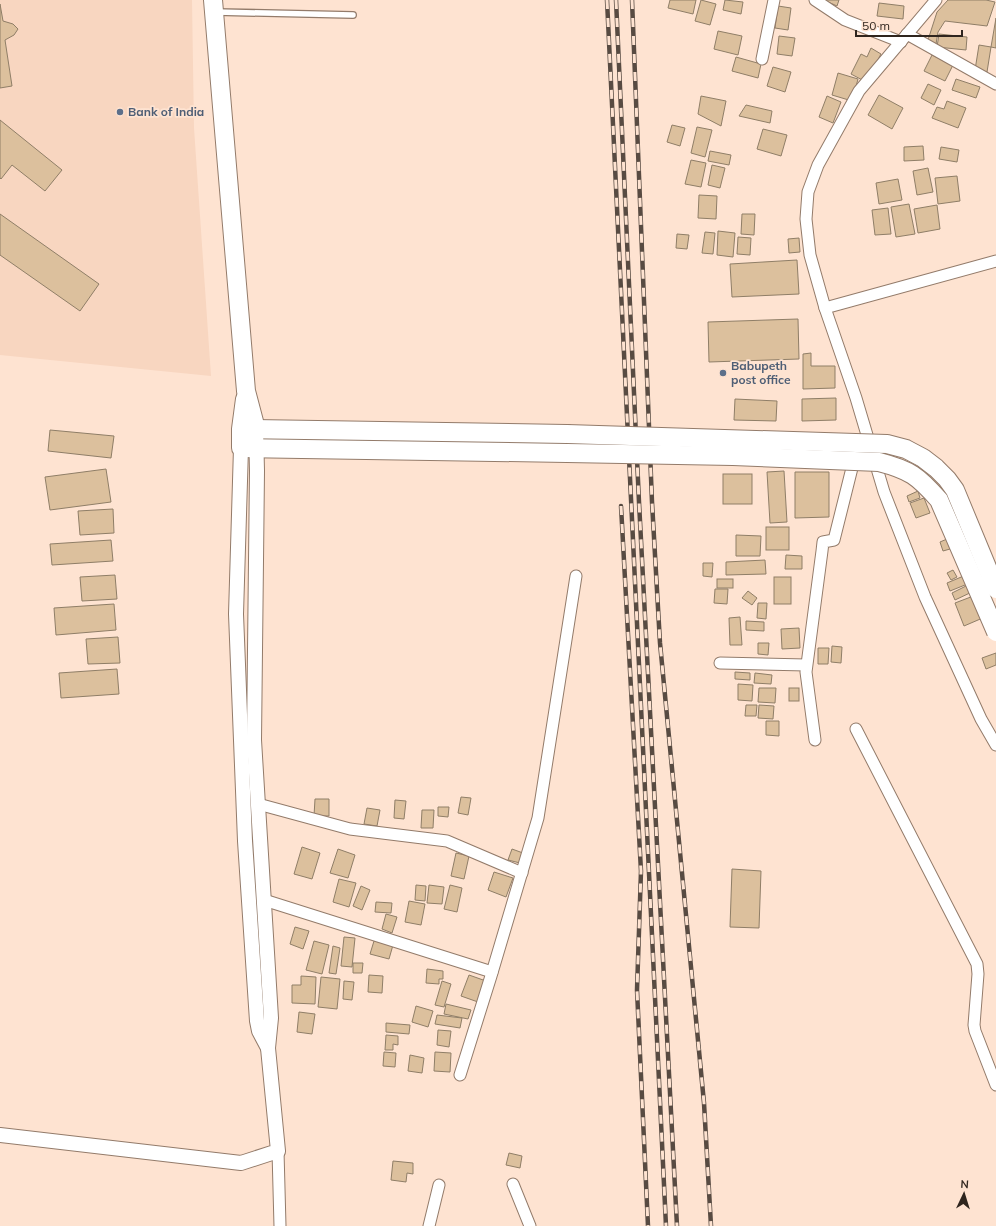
<svg xmlns="http://www.w3.org/2000/svg" width="996" height="1226" viewBox="0 0 996 1226" font-family="Mulish,sans-serif">
<style>
.built{fill:#f8d6c0}
.building{fill:#dcc09d;stroke:#8f7e67}
.lines{fill:none;stroke-linecap:round;stroke-linejoin:round}
.service-casing{stroke:#937b6a;stroke-width:8}
.minor-casing{stroke:#937b6a;stroke-width:13}
.tertiary-casing{stroke:#937b6a;stroke-width:16}
.primary-casing{stroke:#937b6a;stroke-width:20}
.service{stroke:#fff;stroke-width:5.5}
.minor{stroke:#fff;stroke-width:11}
.tertiary{stroke:#fff;stroke-width:14}
.primary{stroke:#fff;stroke-width:18}
.rail-casing{stroke:#584b42;stroke-width:4.5}
.rail{stroke:#fee3d1;stroke-width:3;stroke-dasharray:9;stroke-linecap:butt}
.primary-bridge-casing{stroke:#937b6a;stroke-width:20;stroke-linecap:butt}
.primary-bridge{stroke:#fff;stroke-width:18}
.service-dot{fill:#5c6f8a;stroke:#fee3d1;stroke-width:1.5}
.labels{text-anchor:middle;stroke-width:3.5;stroke-linejoin:round;paint-order:stroke}
.service-label{font-size:12px;font-weight:bold;fill:#4e5e75;stroke:#fee3d1;text-anchor:start}
</style>
<rect width="100%" height="100%" fill="#fee3d1"/>
<!-- built -->
<path class="built" d="M0,0H192L194,128L211,376L0,355Z"/>
<!-- building -->
<g class="building">
<path d="M670,0H696L693,14L668,8Z"/>
<path d="M701,0L716,4L710,25L695,21Z"/>
<path d="M725,0L743,2L741,14L723,10Z"/>
<path d="M826,0H839L837,6L826,1Z"/>
<path d="M948,0H986L995,2L987,26L945,21L938,32L936,44L927,43L937,12Z"/>
<path d="M879,3L904,6L903,19L877,16Z"/>
<path d="M0,4L3,21L13,24L18,29L14,35L5,40L12,86L0,88Z"/>
<path d="M778,6L791,8L788,30L775,28Z"/>
<path d="M996,18V48L991,47Z"/>
<path d="M718,31L742,36L738,55L714,49Z"/>
<path d="M939,34L967,37L966,50L937,47Z"/>
<path d="M779,36L795,38L792,56L777,54Z"/>
<path d="M979,45L991,47L987,72L975,70Z"/>
<path d="M871,48L881,54L866,82L851,74L861,54L867,57Z"/>
<path d="M932,55L953,65L945,81L924,71Z"/>
<path d="M736,57L761,64L758,78L732,71Z"/>
<path d="M773,67L791,72L785,92L767,86Z"/>
<path d="M838,73L858,79L852,101L832,95Z"/>
<path d="M956,79L980,87L976,98L952,90Z"/>
<path d="M928,84L941,90L934,105L921,98Z"/>
<path d="M879,95L903,108L892,129L868,115Z"/>
<path d="M701,96L726,101L721,126L698,114Z"/>
<path d="M827,96L841,102L833,123L819,117Z"/>
<path d="M947,101L966,108L958,128L932,118L937,107L944,109Z"/>
<path d="M746,105L772,111L770,123L739,116Z"/>
<path d="M0,120L62,170L45,191L12,165L1,179L0,178Z"/>
<path d="M672,125L685,128L680,146L667,142Z"/>
<path d="M697,127L712,130L705,157L691,153Z"/>
<path d="M763,129L787,135L781,156L757,149Z"/>
<path d="M923,146L924,160L904,161V147Z"/>
<path d="M941,147L959,150L957,162L939,159Z"/>
<path d="M710,151L731,155L729,165L708,161Z"/>
<path d="M691,160L706,163L701,187L685,184Z"/>
<path d="M712,165L725,168L720,188L708,185Z"/>
<path d="M928,168L933,192L917,195L913,171Z"/>
<path d="M957,176L960,201L938,204L935,178Z"/>
<path d="M898,179L902,200L879,204L876,183Z"/>
<path d="M699,195L717,196L716,219L698,218Z"/>
<path d="M909,204L915,234L896,237L891,207Z"/>
<path d="M937,205L940,229L918,233L914,209Z"/>
<path d="M888,208L891,234L875,235L872,210Z"/>
<path d="M0,214L99,284L80,311L0,255Z"/>
<path d="M742,214H755L754,235L741,234Z"/>
<path d="M718,231L735,233L733,257L717,255Z"/>
<path d="M705,232L715,233L713,254L702,253Z"/>
<path d="M677,234L689,235L687,249L676,248Z"/>
<path d="M738,237L751,238L750,255L737,254Z"/>
<path d="M799,238L800,252L789,253L788,239Z"/>
<path d="M797,260L799,294L732,297L730,264Z"/>
<path d="M798,319L799,359L709,362L708,322Z"/>
<path d="M811,353V366H835V388L803,389V354Z"/>
<path d="M836,398V420L802,421V399Z"/>
<path d="M735,399L777,401L776,421L734,420Z"/>
<path d="M50,430L114,436L111,458L48,451Z"/>
<path d="M106,469L111,502L50,510L45,477Z"/>
<path d="M784,471L787,522L770,523L767,472Z"/>
<path d="M795,472H829V517L795,518Z"/>
<rect x="723" y="474" width="29" height="30"/>
<path d="M918,491L920,498L909,502L907,496Z"/>
<path d="M924,498L930,513L916,518L910,503Z"/>
<path d="M113,509L114,533L80,535L78,511Z"/>
<rect x="766" y="527" width="23" height="23"/>
<path d="M736,535L761,536L760,556H736Z"/>
<path d="M947,539L950,549L943,551L940,542Z"/>
<path d="M111,540L113,561L52,565L50,544Z"/>
<path d="M786,555L802,556V569H785Z"/>
<path d="M765,560L766,574L726,575V562Z"/>
<path d="M703,563H713L712,577L703,576Z"/>
<path d="M953,570L957,577L951,580L947,573Z"/>
<path d="M115,575L117,599L82,601L80,577Z"/>
<path d="M966,575L970,583L950,591L947,583Z"/>
<rect x="774" y="577" width="17" height="27"/>
<rect x="717" y="579" width="16" height="9"/>
<path d="M970,584L974,591L955,600L952,593Z"/>
<path d="M715,589H728L727,604L714,603Z"/>
<path d="M748,591L757,598L752,605L742,598Z"/>
<path d="M976,595L985,617L964,626L955,603Z"/>
<path d="M758,603H767L766,619L757,618Z"/>
<path d="M114,604L116,630L56,635L54,608Z"/>
<path d="M740,617L742,645H730L729,618Z"/>
<path d="M746,621L764,622V631L746,630Z"/>
<path d="M799,628L800,648L782,649L781,629Z"/>
<path d="M118,637L120,663L88,664L86,639Z"/>
<path d="M758,643H769L768,655L758,654Z"/>
<path d="M832,646L842,647L841,663L831,662Z"/>
<path d="M818,648H829L828,664H818Z"/>
<path d="M996,653V665L986,669L982,658Z"/>
<path d="M117,669L119,694L61,698L59,673Z"/>
<path d="M735,672L750,673V680L735,679Z"/>
<path d="M755,673L772,675L771,684L754,683Z"/>
<path d="M738,684L753,685L752,701L738,700Z"/>
<path d="M759,688H776L775,703L758,702Z"/>
<rect x="789" y="688" width="10" height="13"/>
<path d="M746,705H757L756,716H745Z"/>
<path d="M759,705L774,706L773,719L758,718Z"/>
<path d="M766,721H779V736L766,735Z"/>
<path d="M461,797L471,798L468,815L458,813Z"/>
<path d="M315,799H329V816H314Z"/>
<path d="M395,800L406,801L404,819L394,818Z"/>
<path d="M438,807H449L448,817L438,816Z"/>
<path d="M367,808L380,810L377,826L364,824Z"/>
<path d="M422,810H434L433,828H421Z"/>
<path d="M302,847L320,853L312,879L294,874Z"/>
<path d="M338,849L355,855L348,878L330,873Z"/>
<path d="M512,849L523,853L520,863L508,860Z"/>
<path d="M456,853L469,856L464,879L451,876Z"/>
<path d="M732,869L761,871L759,928L730,927Z"/>
<path d="M494,872L513,878L506,897L488,890Z"/>
<path d="M339,879L356,883L349,907L333,902Z"/>
<path d="M416,885L426,886L425,901L415,900Z"/>
<path d="M429,885L444,887L442,904L427,903Z"/>
<path d="M450,885L462,888L457,912L444,909Z"/>
<path d="M361,886L370,890L362,910L353,906Z"/>
<path d="M409,901L425,904L421,925L405,922Z"/>
<path d="M376,902L392,903L391,913L375,912Z"/>
<path d="M386,914L397,917L392,933L382,929Z"/>
<path d="M295,927L309,931L303,949L290,944Z"/>
<path d="M344,937L355,938L352,967L341,966Z"/>
<path d="M314,941L329,945L322,974L306,970Z"/>
<path d="M374,941L393,945L389,959L370,954Z"/>
<path d="M333,946L340,948L336,974L329,973Z"/>
<path d="M353,963H363L362,973H353Z"/>
<path d="M427,969L443,971V979H439V984L426,983Z"/>
<path d="M369,975L383,976L382,993L368,992Z"/>
<path d="M469,975L486,981L478,1002L461,996Z"/>
<path d="M301,976L316,977L315,1004L292,1003V985H301Z"/>
<path d="M321,977L340,979L337,1009L318,1007Z"/>
<path d="M344,981L354,982L352,1000L343,999Z"/>
<path d="M442,981L451,984L444,1007L435,1005Z"/>
<path d="M446,1004L471,1010L468,1019L444,1014Z"/>
<path d="M416,1006L433,1011L428,1027L412,1022Z"/>
<path d="M299,1012L315,1014L312,1034L297,1032Z"/>
<path d="M437,1015L462,1018L460,1028L435,1024Z"/>
<path d="M386,1023L410,1025L409,1034L386,1032Z"/>
<path d="M438,1030L451,1031L449,1047L437,1045Z"/>
<path d="M386,1035L398,1036V1045L393,1044V1050H385Z"/>
<path d="M384,1052L396,1053L395,1067L383,1066Z"/>
<path d="M435,1052L451,1053L450,1072L434,1071Z"/>
<path d="M410,1055L424,1058L422,1073L408,1071Z"/>
<path d="M509,1153L522,1156L520,1168L506,1165Z"/>
<path d="M393,1161L413,1163V1174L407,1173L406,1182L391,1180Z"/>
</g>
<g class="lines">
<!-- service casing -->
<g class="service-casing">
<path id="service" d="M216,12L353,15"/>
</g>
<!-- minor casing -->
<g class="minor-casing">
<g id="minor">
<path d="M815,0L845,20L901,42"/>
<path d="M936,0L859,91L818,165L808,192L806,219L810,255L825,308L856,398L884,492L925,597L981,719L996,745"/>
<path d="M907,34L996,84"/>
<path d="M762,59L774,0"/>
<path d="M825,308L996,261"/>
<path d="M720,663L806,665"/>
<path d="M856,729L977,964L978,974L974,1025L975,1031L996,1085"/>
<path d="M815,740L806,672L822,551L823,542L834,540L855,456"/>
<path d="M258,804L350,829L447,841L522,873"/>
<path d="M264,900L492,972"/>
<path d="M460,1075L491,976L538,818L576,576"/>
<path d="M278,1151L280,1226"/>
<path d="M513,1184L530,1226"/>
<path d="M429,1226L439,1185"/>
</g>
</g>
<!-- tertiary casing -->
<g class="tertiary-casing">
<g id="tertiary">
<path d="M241,448L236,614L245,841L257,1021L259,1031L268,1048"/>
<path d="M0,1135L241,1163L278,1151L268,1048L271,1018L254,740L257,471L256,429"/>
</g>
</g>
<!-- primary casing -->
<g class="primary-casing">
<g id="primary">
<path d="M213,0L246,391L256,429"/>
<path d="M245,399L241,429V448L567,453"/>
<path d="M246,429L567,434"/>
</g>
</g>
<!-- service -->
<use href="#service" class="service"/>
<!-- minor -->
<use href="#minor" class="minor"/>
<!-- tertiary -->
<use href="#tertiary" class="tertiary"/>
<!-- primary -->
<use href="#primary" class="primary"/>
<!-- rail casing -->
<g class="rail-casing">
<g id="rail">
<path d="M607,0L666,1226"/>
<path d="M616,0L639,502L677,1226"/>
<path d="M632,0L652,502L660,643L704,1103L711,1226"/>
<path d="M621,506L641,871L637,990L648,1226"/>
</g>
</g>
<!-- rail -->
<use href="#rail" class="rail"/>
<!-- primary-bridge casing -->
<g class="primary-bridge-casing">
<g id="primary-bridge">
<path d="M567,434L887,444L906,449L923,458L936,468L947,479L955,490L996,589"/>
<path d="M567,453L733,456L879,462C910,470 918,476 939,500L996,632"/>
</g>
</g>
<!-- primary-bridge -->
<use href="#primary-bridge" class="primary-bridge"/>
</g>
<!-- markers -->
<g class="service-dot">
<circle cx="120" cy="112" r="4"/>
<circle cx="723" cy="373" r="4"/>
</g>
<g class="labels">
<!-- service labels -->
<g class="service-label">
<text x="128" y="116">Bank of India</text>
<text x="731" y="370">Babupeth<tspan x="731" dy="14">post office</tspan></text>
</g>
</g>
<!-- north arrow -->
<g transform="translate(964 1194) rotate(4)" stroke="#fee3d1" stroke-width="3" paint-order="stroke">
<path d="M0-3L7 15L0 10L-7 15Z" fill="#2f251e"/>
<text y="-6" font-size="11" font-weight="bold" text-anchor="middle" fill="#2f251e">N</text>
</g>
<!-- scale -->
<path d="M856 30v6h106v-6" fill="none" stroke="#2f251e" stroke-width="2"/>
<text x="862" y="30" font-size="12" fill="#2f251e" stroke="#fee3d1" stroke-width="3" paint-order="stroke">50 m</text>
</svg>
